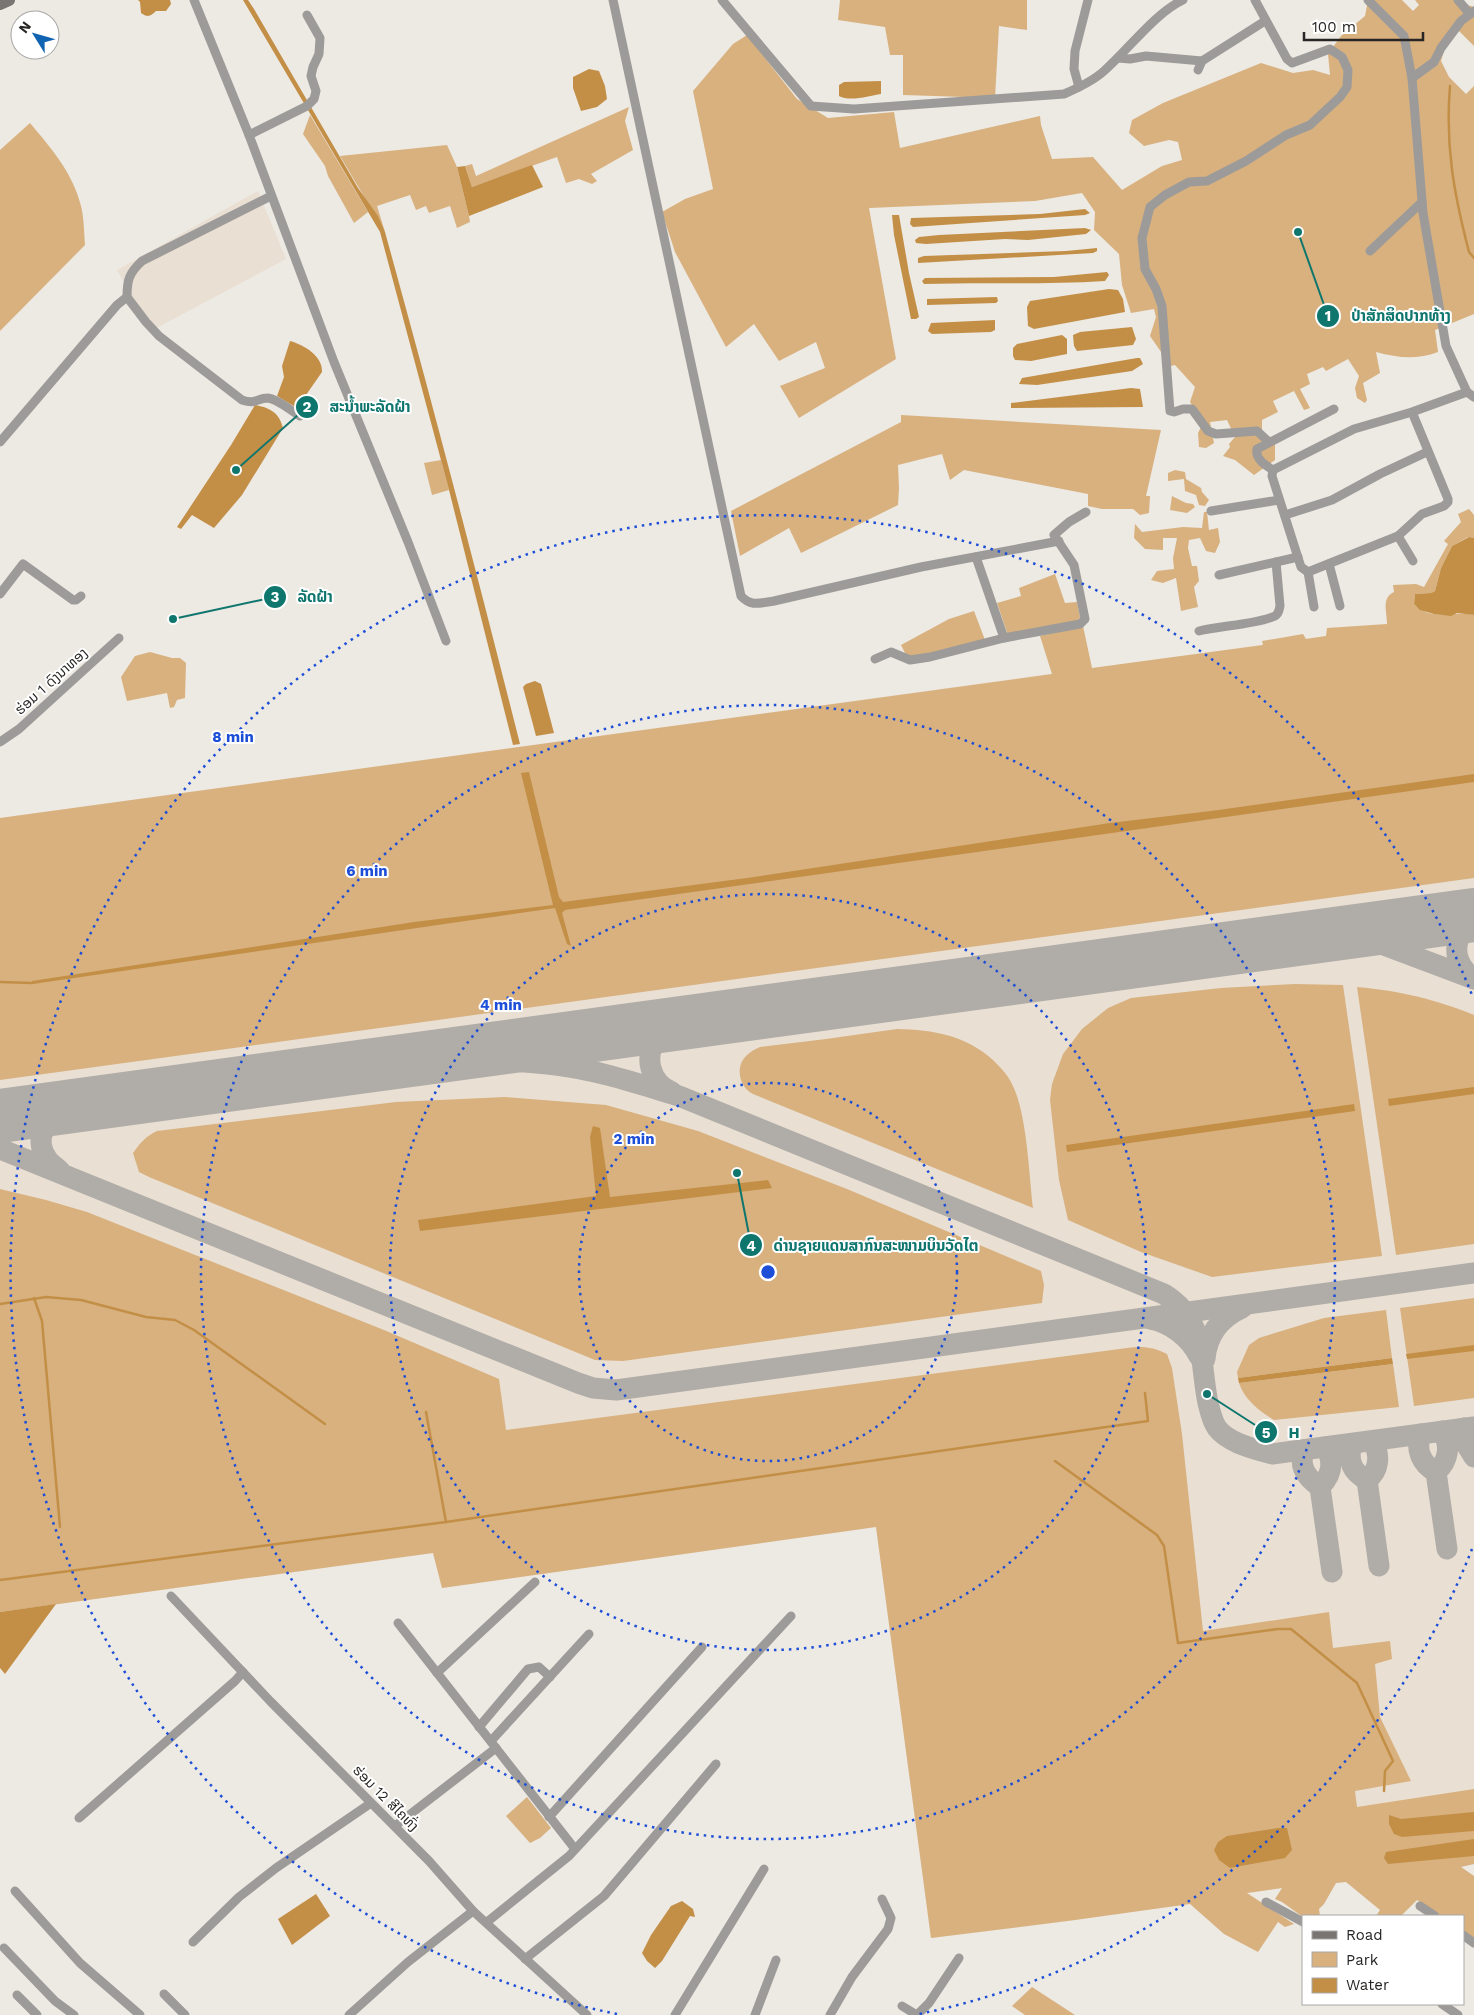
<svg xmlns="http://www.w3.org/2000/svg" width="1474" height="2015" viewBox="0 0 1474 2015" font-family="'Work Sans','Noto Sans Lao',sans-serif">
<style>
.built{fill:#e9dfd3}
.green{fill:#d8b17f}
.water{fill:#c38f47}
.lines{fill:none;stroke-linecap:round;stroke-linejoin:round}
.stream{stroke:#c38f47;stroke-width:2.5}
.taxiway{stroke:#b0aca7;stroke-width:21}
.runway{stroke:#b0aca7;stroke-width:54}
.minor{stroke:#9d9b99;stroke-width:9}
.secondary{stroke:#787572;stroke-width:12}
.ring{fill:none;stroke:#1d4ed8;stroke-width:2.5;stroke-dasharray:2.5 5}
.labels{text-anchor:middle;stroke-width:4;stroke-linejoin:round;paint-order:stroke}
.street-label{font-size:14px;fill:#282624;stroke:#fff}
.centre{fill:#1d4ed8;stroke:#fff;stroke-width:2.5}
.ring-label{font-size:15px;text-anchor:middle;font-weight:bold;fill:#1d4ed8;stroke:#fff;stroke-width:4;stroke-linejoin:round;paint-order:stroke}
.leader{fill:none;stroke:#0f766e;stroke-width:2}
.callout-dot{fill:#0f766e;stroke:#fff;stroke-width:2}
.mark-label{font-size:15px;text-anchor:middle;font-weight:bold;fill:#fff}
.callout-label{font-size:15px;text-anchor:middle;font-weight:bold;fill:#0f766e;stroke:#fff;stroke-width:4;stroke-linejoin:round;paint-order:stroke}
</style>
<rect width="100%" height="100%" fill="#ede9e3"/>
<!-- built -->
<g class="built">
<path d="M258,191L286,259L151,331L117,270Z"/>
<path d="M1474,632V1864L1282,1888L1075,1920L931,1938L876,1527L442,1588L433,1553L0,1612V818L1326,636Z"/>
</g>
<!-- green -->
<g class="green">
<path d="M840,0H1027V30L999,26L995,98L903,95V55H890L885,27L838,20Z"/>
<path d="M1368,0H1402L1413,11L1419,5L1415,0H1461L1464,4L1474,7V46L1457,29L1446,44L1441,61L1449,77L1466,94L1474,86V314L1435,330L1438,352C1416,360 1399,358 1376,352L1380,373L1363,383L1367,400L1365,403L1357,398L1355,388L1359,376L1348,359L1326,371L1323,367L1307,374L1310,384L1300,389L1310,408L1304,410L1294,391L1273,401L1278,412L1262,420V440L1275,444V460L1254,475L1235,460L1223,456L1230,447L1229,444L1235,437L1227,420L1210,422L1214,443L1206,448L1199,447L1198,433L1203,423L1190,402L1195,387L1175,365L1167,367L1166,359L1150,336L1156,317L1154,309L1131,313L1122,285L1119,254L1094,230L1095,212L1082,193L1035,201L869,208L896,359L799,418L780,386L825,368L816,342L779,361L754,324L726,347L675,252L662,212L685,199L713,189L693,91L733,44L747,35L797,99L828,118L894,112L900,148L1040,116L1041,125L1052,159L1093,157L1122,190L1162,166L1182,160L1178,142L1169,140L1144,146L1129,133L1132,120L1163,103L1261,63L1293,73L1313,70L1330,75L1328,54L1341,36L1365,16Z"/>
<path d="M629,107L625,121L633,150L591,174L597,181L592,184L579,179L566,183L557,157L472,187L465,166L472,164L476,176Z"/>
<path d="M310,115L368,212L354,223L328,176L325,166L303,134Z"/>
<path d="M30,123C51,148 73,173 81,206C84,218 84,232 85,245L0,331V150Z"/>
<path d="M447,145L457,167L469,216L470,222L457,228L450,206L429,213L426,206L416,210L410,195L377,206L385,232L340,156Z"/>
<path d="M901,415L1161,430L1146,496H1150L1149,513L1140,515L1133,509H1102L1088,506V494L964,470L950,480L942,454L898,465L899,488L898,505L801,553L789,528L740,556L731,511L901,422Z"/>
<path d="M441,460L449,490L432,495L424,463Z"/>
<path d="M1175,470L1185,472L1186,479L1201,488L1202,492L1209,500L1205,506L1199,505L1196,495L1185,491L1184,479L1168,481V473Z"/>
<path d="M1172,496L1186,503L1193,504L1195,507L1187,513L1170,510Z"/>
<path d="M1469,509L1474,515V538L1468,537L1452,546L1441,568L1435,591L1431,593L1415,594L1414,604C1431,622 1454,610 1474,615V878L0,1080V818L1052,674L1040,636L1083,626L1092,668L1263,645L1262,641L1303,634L1306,639L1326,636L1327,628L1387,624C1387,612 1381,598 1394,592L1393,585L1416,584L1424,587L1448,544L1444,541L1461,522L1458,514Z"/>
<path d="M1204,512H1207L1209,530L1218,528L1220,542L1215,553L1206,551L1200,538L1189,540L1188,548L1192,566H1197L1199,581L1194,587L1198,607L1181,611L1176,578L1163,583L1151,580L1157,571L1174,569L1173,558L1177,538H1163V550L1145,549L1134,538L1135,524L1142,532L1183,527L1202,528Z"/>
<path d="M1055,574L1065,603L1077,602L1080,617L1077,621L1008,635L997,603L1021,596L1019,588Z"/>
<path d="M974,611L985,640L914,657L906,655L901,645L949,619Z"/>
<path d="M150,652L172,658H180L186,663L185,698L177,700L174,707L170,708L167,693L127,701L121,677L135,656Z"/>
<path d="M1295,984L1343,985L1382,1256L1212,1277L1141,1252L1068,1220L1059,1180L1050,1100L1052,1084L1063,1054L1082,1029L1108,1008L1131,998L1221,988Z"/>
<path d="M1357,987C1401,991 1434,999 1474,1015V1244L1396,1255Z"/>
<path d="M897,1029C934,1030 965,1035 993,1060C1000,1067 1008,1075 1012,1084C1027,1113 1029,1174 1033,1208L753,1094C739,1087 735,1067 746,1056C750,1052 755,1049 760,1047L826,1039Z"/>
<path d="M505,1097L606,1105L698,1131L847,1189L1041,1271L1044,1285L1042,1303L623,1361L595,1360L149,1177L139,1172L133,1153C140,1143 146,1136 157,1131L396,1102Z"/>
<path d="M0,1189L46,1200L87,1212L384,1330L499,1379L506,1430L1127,1348C1142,1346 1153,1347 1167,1354L1172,1368L1182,1434L1203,1631L1329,1612L1333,1648L1390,1641L1392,1659L1375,1664L1380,1717L1411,1781L1355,1791L1357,1807L1474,1789V1864L1461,1867L1474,1876V1938L1463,1930V1916H1441L1417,1900L1401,1916H1376L1380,1910L1346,1882L1336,1883L1324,1904L1319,1909L1320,1916L1303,1917L1282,1902L1275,1899L1282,1888L1247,1893L1294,1924L1285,1927L1278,1922L1258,1952L1224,1934L1190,1904L1075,1920L931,1938L876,1527L442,1588L433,1553L0,1612Z"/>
<path d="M1474,1298V1398L1414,1406L1400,1308Z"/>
<path d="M1386,1310L1392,1358L1238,1378L1237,1372L1249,1345L1259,1338L1324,1318Z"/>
<path d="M1393,1364L1399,1407L1274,1420C1260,1412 1244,1399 1239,1383Z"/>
<path d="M527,1797L551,1828L540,1838L530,1843L506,1816Z"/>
<path d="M1032,1987L1075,2015H1025L1012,2006Z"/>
</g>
<!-- water -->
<g class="water">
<path d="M138,0H170L171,4L166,11H156C151,16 148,18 141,13L140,2Z"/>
<path d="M243,0H248L254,9L358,188L378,216L385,232C432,402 477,573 520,744L513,745L449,490L380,232Z"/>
<path d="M589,69L599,71L605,86L607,99L597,107L581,111L573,88V77Z"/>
<path d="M881,81V94C869,96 850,102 839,96V85L844,82Z"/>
<path d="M532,165L543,187L469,216L457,167L465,166L472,187Z"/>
<path d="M1085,209L1090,213L1085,215L913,227L910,224L911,218L1040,214Z"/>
<path d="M892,215H899L909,273L919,317L916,319H911L894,235Z"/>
<path d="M1085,228L1091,230L1086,234L1028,240L1005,239L926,244L916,243L915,240L919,237L939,235Z"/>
<path d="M1097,248V251L1093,253L918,263V258L924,256L1066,251Z"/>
<path d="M1107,272L1109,275L1105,281C1045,285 985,282 924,284L922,281L925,278L1054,277Z"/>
<path d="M1109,289L1118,290L1123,299L1125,312L1034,329L1028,326L1027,307L1030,301Z"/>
<path d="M997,297L998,301L996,303L927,305V299Z"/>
<path d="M995,320V330L991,332L932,334L928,331L931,323Z"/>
<path d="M1132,327L1136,339L1133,345L1077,351L1074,346L1073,335L1080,332Z"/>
<path d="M1062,335L1067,339V354L1031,361L1015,360L1013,356V348L1017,344Z"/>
<path d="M290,341C304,345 323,356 322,372L297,408L277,396L284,377L282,366Z"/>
<path d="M1137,358H1140L1143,364L1132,371L1037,385L1019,384L1022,378Z"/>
<path d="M1131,388L1140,389L1143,407L1011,408V403Z"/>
<path d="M255,405C270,408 279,412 283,428L242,495L214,528L192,515L181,529L177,527L231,445Z"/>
<path d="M1469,537L1474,538V615L1457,613L1451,616L1434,614L1420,610L1414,604L1415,594L1431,593L1435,591L1441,568L1452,546Z"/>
<path d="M535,681L541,684L554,733L536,736L523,687L526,684Z"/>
<path d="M529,772L559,897L563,902L747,878L1110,823L1211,811L1474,774V782L565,910L562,913L571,946L567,944L555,908L33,984L32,981L414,922L553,905L521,773Z"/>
<path d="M1474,1087V1094L1389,1106L1388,1099Z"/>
<path d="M1354,1104L1355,1111L1067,1152L1066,1145Z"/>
<path d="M593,1126L600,1128L610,1197L768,1180L772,1188L420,1231L418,1220L596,1196L590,1137Z"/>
<path d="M1474,1345V1351L1407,1359L1406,1354Z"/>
<path d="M1392,1358L1393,1364L1239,1383L1238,1378Z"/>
<path d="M56,1604L5,1674L0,1668V1612Z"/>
<path d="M1474,1812V1831L1402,1837L1394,1834L1389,1824V1815L1401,1819Z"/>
<path d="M1278,1828H1287L1292,1850L1285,1858L1230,1868L1219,1860L1214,1850L1218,1842L1227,1836Z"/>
<path d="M1474,1839V1856L1388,1864L1384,1858L1386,1852Z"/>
<path d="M316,1894L330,1916L292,1945L278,1919Z"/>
<path d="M682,1901L693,1909L695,1917L690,1916L662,1961L655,1968L647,1961L642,1953L651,1935L671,1906Z"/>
</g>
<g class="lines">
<!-- stream -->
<g class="stream">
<path d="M1450,86C1445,146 1454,194 1469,252L1474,258"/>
<path d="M0,982L32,983"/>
<path d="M34,1298L42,1321L60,1527"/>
<path d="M0,1304L46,1297L81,1300L146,1317L175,1320L194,1330L325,1424"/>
<path d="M426,1412L446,1522"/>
<path d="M1055,1461L1157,1535L1164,1546L1178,1643L1278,1629H1291L1357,1683L1393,1761L1385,1771L1384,1791"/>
<path d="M0,1580L446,1522L1148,1421L1145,1393"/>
</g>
<!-- taxiway -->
<g class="taxiway">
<path d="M1329,935L1381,944L1474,979"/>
<path d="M1474,979C1450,961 1452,937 1474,918"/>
<path d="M412,1060C460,1059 508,1059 556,1065C598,1070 639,1084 679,1096L1164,1294C1207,1321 1199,1359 1208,1403C1210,1411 1212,1421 1217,1428C1228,1443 1255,1449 1272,1454L1474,1427"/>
<path d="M672,1092C650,1083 642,1055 659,1036C665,1029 674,1026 683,1023"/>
<path d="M0,1149L578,1383L593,1388L616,1390L1474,1273"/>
<path d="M60,1171C56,1167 51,1164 48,1160C30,1137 50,1113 72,1106"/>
<path d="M1150,1319C1171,1323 1189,1337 1199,1356"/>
<path d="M1205,1359C1207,1335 1220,1318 1242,1308"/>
<path d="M1464,1428L1466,1444L1474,1457"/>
<path d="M1442,1431C1451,1445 1449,1461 1436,1472L1447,1549"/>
<path d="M1421,1434C1415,1449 1421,1464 1436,1472"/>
<path d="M1373,1441C1380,1455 1380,1470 1367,1480L1379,1566"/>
<path d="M1352,1444C1347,1461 1352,1472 1367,1480"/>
<path d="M1326,1447C1334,1462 1332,1475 1320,1487L1332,1572"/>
<path d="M1304,1450C1298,1467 1307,1478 1320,1487"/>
</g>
<!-- runway -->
<path class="runway" d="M0,1116L1474,915"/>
<!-- minor -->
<g class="minor">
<path d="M194,0L249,135L334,362L408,542L446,641"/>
<path d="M613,0L741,596C751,607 760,603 774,601L921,567L1059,541"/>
<path d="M722,0L811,106L854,109L1064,94C1078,88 1093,81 1104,71C1128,50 1155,13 1183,0"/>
<path d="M1255,0L1287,59L1292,63L1330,49L1342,57L1348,70L1347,87L1340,97L1310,125L1286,135L1246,161L1207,181L1189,182L1165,195L1150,207L1142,238L1145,269L1156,289L1162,306L1170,411L1174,412L1183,409H1192L1208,431L1216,434L1257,431L1269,442"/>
<path d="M1368,0L1404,36L1412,78L1423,213L1446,346L1467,392L1474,397"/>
<path d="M1458,0L1470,14"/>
<path d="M1118,58L1130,59L1146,56L1202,61L1265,21"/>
<path d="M1198,70L1202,61"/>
<path d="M1412,78L1434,62L1441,48L1461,21L1474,11"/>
<path d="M1079,87L1074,69L1075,51L1088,0"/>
<path d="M249,135L307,106L314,99L316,91L311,76L313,67L319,54L320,38L307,15"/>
<path d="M1370,251L1422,202"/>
<path d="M127,297C127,280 129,273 142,261L271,196"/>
<path d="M1412,412L1448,499V502L1444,506L1422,514L1398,536L1308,572L1301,567L1272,476L1273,470L1354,429L1412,412L1467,392"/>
<path d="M0,442L117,305L127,297L146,322L159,336L242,400C257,405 256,398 268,398C278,399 291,411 300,416"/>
<path d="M1273,470C1265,465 1255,459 1257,449L1334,409"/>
<path d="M1211,511L1279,500"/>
<path d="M1285,515L1332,500L1380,474L1427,452"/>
<path d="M1398,536L1413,561"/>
<path d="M976,557L1004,638L1080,624L1085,619L1074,565L1054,535L1069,522L1086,512"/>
<path d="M1329,564L1340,606"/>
<path d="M1308,572L1314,607"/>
<path d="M1219,575L1298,557"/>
<path d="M0,594L23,564L73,600H76L81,596"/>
<path d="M1199,631C1219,626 1258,624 1275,616C1279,614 1279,610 1280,606L1276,562"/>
<path d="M875,659L891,652L910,660L930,657L1004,638"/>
<path d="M0,742L19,729L119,638"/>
<path d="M171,1596L271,1702L429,1861L473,1911L587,2015"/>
<path d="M398,1623L575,1849"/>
<path d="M437,1673L535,1582"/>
<path d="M479,1727L528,1669L539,1667L550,1677"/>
<path d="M491,1741L589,1634"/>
<path d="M549,1817L702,1647"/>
<path d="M79,1818L235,1681L243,1672"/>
<path d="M395,1826L496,1748"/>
<path d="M15,1891L80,1963L140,2015"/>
<path d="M1266,1902L1303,1922"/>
<path d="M1420,1906L1435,1916"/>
<path d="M487,1922L569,1856L791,1616"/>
<path d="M1463,1935L1474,1943"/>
<path d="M193,1942L239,1897L276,1868L371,1803"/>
<path d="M4,1948L55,2001L74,2015"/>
<path d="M525,1959L604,1896L716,1764"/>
<path d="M164,1994L185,2015"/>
<path d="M17,1995L37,2015"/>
<path d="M1442,2004L1458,2015"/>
<path d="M902,2006L917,2015"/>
<path d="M349,2015L408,1962L473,1911"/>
<path d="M675,2015L764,1869"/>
<path d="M755,2015L776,1960"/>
<path d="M830,2015L852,1977L888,1929L891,1918L882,1899"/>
<path d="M917,2015L929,2003L959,1958"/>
</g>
<!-- secondary -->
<path class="secondary" d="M0,4L9,0"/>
</g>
<!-- distance rings -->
<g class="ring">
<circle cx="768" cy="1272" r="189"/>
<circle cx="768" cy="1272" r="378"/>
<circle cx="768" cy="1272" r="567"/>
<path d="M1472 1549A757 757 0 0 1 919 2014M617 2014A757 757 0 1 1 1472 995"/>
</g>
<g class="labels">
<!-- street labels -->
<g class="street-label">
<text transform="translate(51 681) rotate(-42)" y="5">ຮ່ອມ 1 ດົງນາທອງ</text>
<text transform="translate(386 1798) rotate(45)" y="5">ຮ່ອມ 12 ສີໄຄທົ່ງ</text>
</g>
</g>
<circle cx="768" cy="1272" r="8" class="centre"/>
<g class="ring-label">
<text x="233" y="742">8 min</text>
<text x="367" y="876">6 min</text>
<text x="501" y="1010">4 min</text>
<text x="634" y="1144">2 min</text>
</g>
<!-- callouts -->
<path class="leader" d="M1298 232L1328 316M236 470L307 407M173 619L275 597M737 1173L751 1245M1207 1394L1266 1432"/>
<g class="callout-dot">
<circle cx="1298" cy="232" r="5"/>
<circle cx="236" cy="470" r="5"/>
<circle cx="173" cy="619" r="5"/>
<circle cx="737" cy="1173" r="5"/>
<circle cx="1207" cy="1394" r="5"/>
<circle cx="1328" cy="316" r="12"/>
<circle cx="307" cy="407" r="12"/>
<circle cx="275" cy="597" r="12"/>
<circle cx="751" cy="1245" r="12"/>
<circle cx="1266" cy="1432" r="12"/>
</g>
<g class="mark-label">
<text x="1328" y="321">1</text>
<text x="307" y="412">2</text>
<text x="275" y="602">3</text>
<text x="751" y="1251">4</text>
<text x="1266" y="1438">5</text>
</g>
<g class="callout-label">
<text x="1401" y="321">ປ່າສັກສິດປາກທ້າງ</text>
<text x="370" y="412">ສະນ້ຳພະລັດຝ້າ</text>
<text x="315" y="602">ລັດຝ້າ</text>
<text x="876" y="1251">ດ່ານຊາຍແດນສາກົນສະໜາມບິນວັດໄຕ</text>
<text x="1294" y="1438">H</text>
</g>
<!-- legend -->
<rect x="1302" y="1915" width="162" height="90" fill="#ffffff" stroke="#a9a8a7"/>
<rect x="1312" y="1931" width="25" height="8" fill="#787572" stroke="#a9a8a7"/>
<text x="1346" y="1940" font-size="15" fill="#282624">Road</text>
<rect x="1312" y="1952" width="25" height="15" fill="#d8b17f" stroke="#a9a8a7"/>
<text x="1346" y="1965" font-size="15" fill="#282624">Park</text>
<rect x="1312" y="1978" width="25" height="15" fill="#c38f47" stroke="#a9a8a7"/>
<text x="1346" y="1990" font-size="15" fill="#282624">Water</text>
<!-- north arrow -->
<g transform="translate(35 35) rotate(307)"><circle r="24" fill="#ffffff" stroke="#a9a8a7"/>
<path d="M0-4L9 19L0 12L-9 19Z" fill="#1063b1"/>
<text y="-8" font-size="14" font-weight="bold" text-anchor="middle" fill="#282624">N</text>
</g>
<!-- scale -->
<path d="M1304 32v8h119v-8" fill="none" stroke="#282624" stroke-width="2.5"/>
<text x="1312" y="32" font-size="15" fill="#282624" stroke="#ffffff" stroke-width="4" paint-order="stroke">100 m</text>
</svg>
